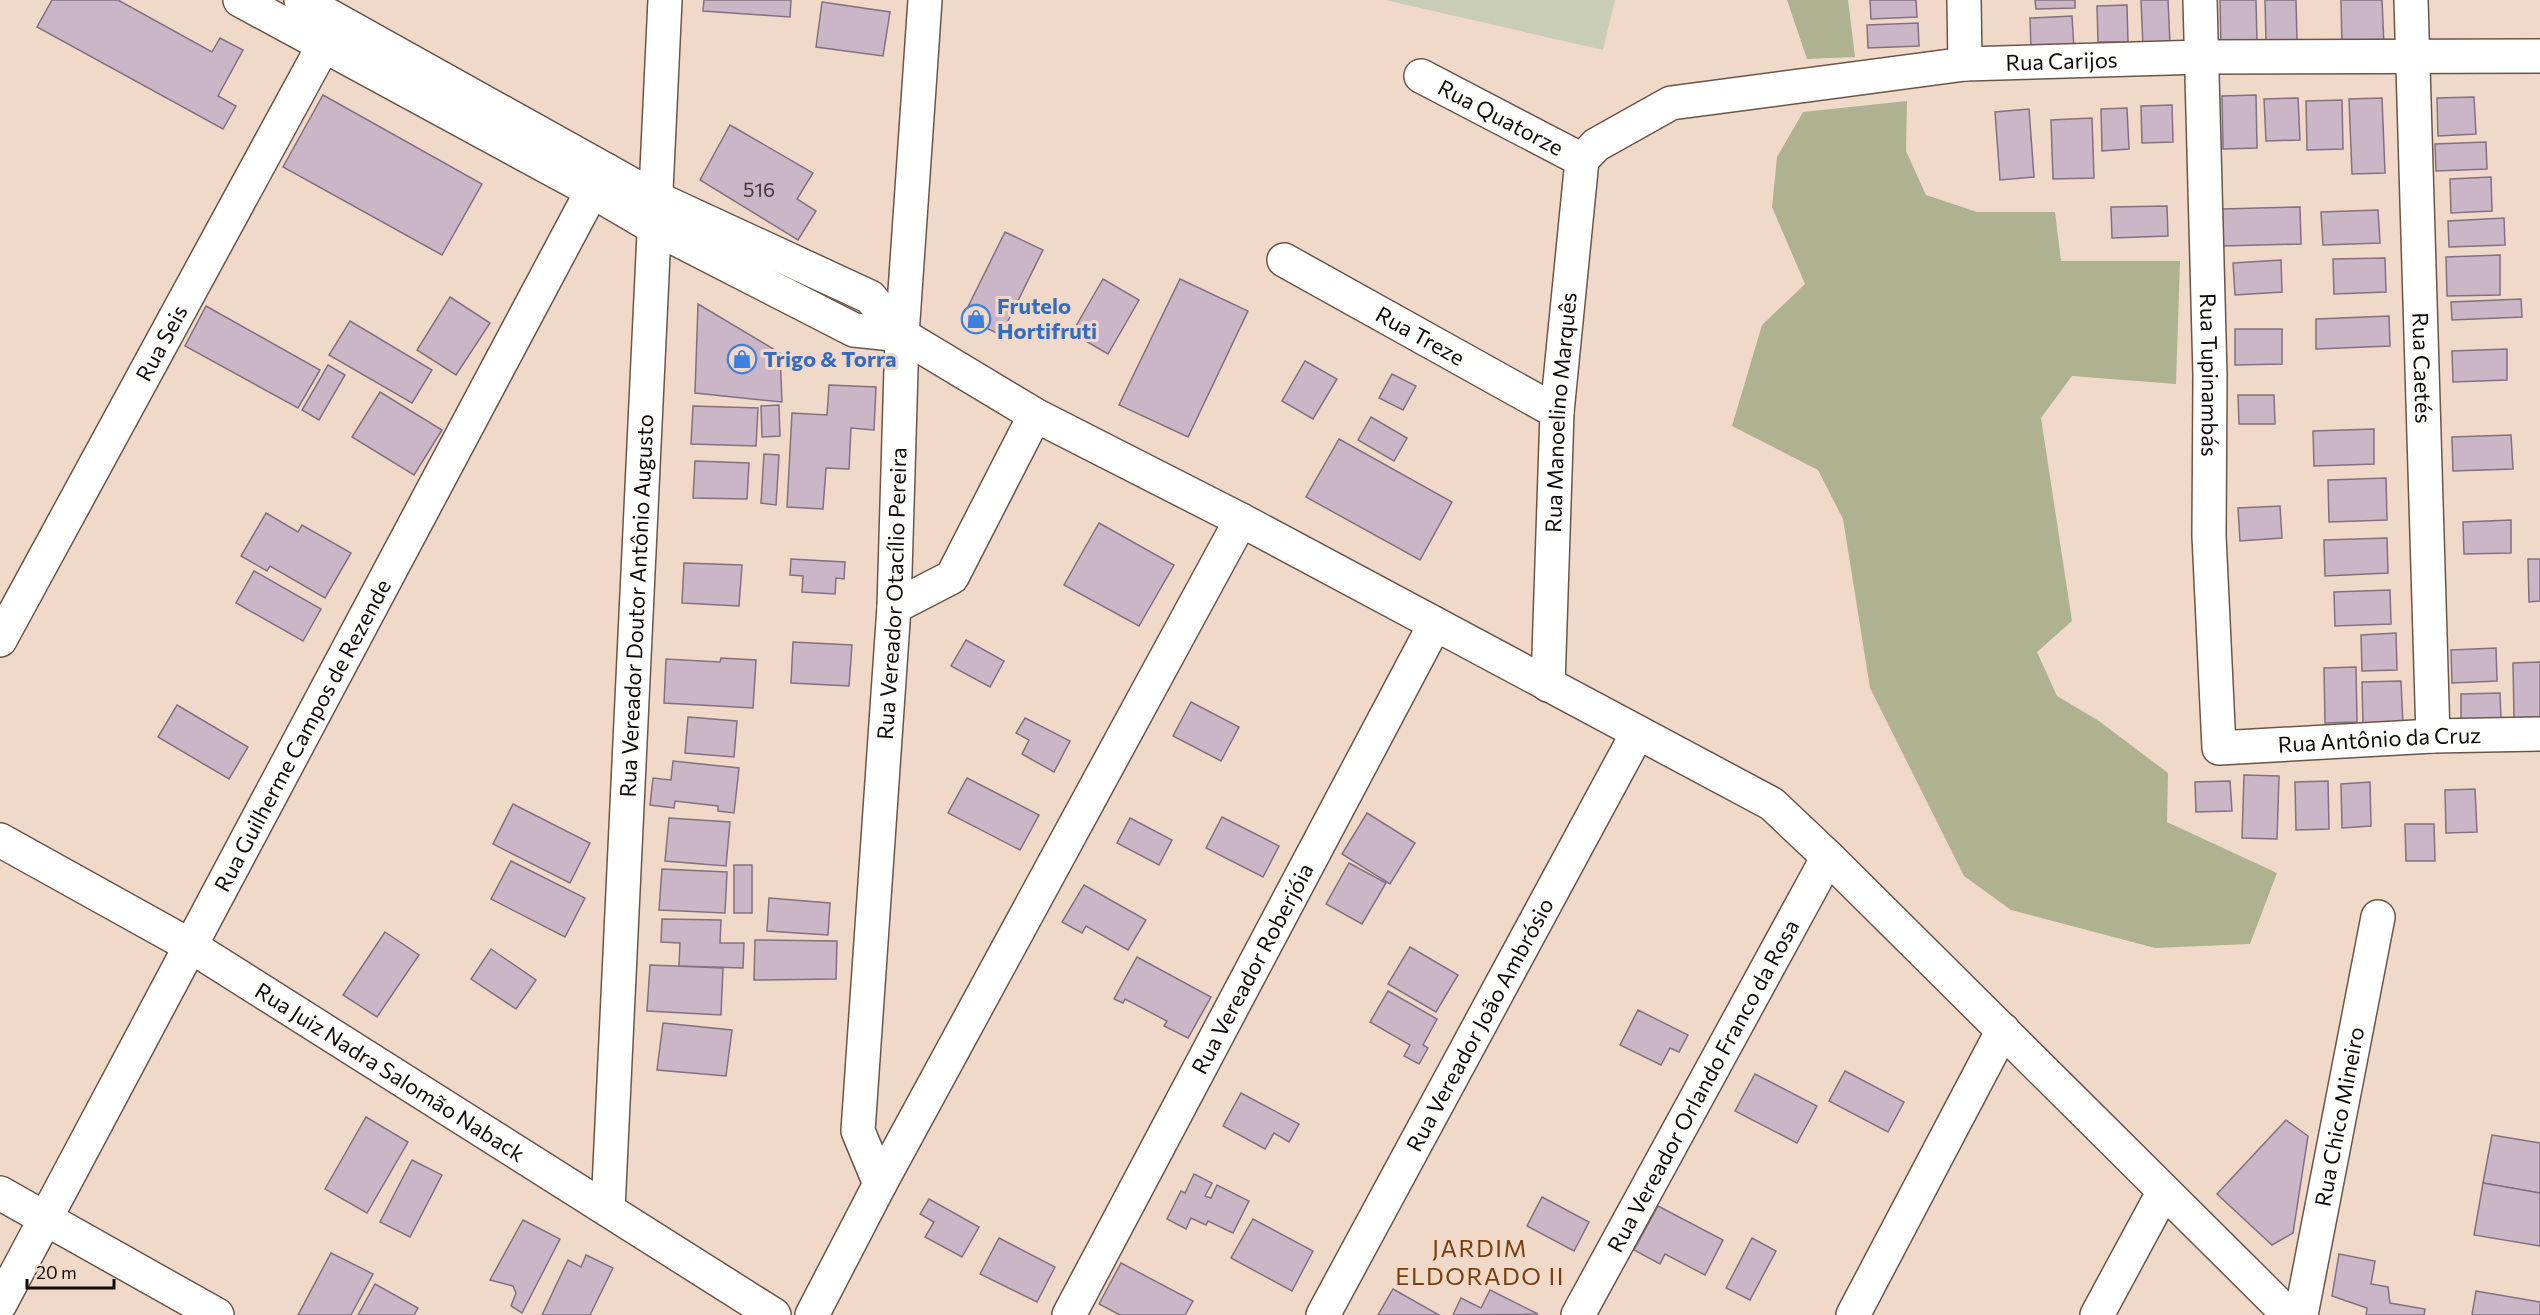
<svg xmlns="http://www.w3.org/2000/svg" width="2540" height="1315" viewBox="0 0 2540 1315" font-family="Commissioner,sans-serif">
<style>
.green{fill:#cacdb6}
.forest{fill:#afb290}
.building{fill:#cbb6c7;stroke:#837080;stroke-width:1.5}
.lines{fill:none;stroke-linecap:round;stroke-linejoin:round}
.minor-casing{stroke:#6a5649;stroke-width:36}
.minor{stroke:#fff;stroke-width:33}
.labels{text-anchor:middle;stroke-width:6;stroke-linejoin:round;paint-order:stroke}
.number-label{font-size:20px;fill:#403536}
.street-label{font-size:22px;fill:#120a06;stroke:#f1d9ca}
.shop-label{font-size:22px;font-weight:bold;fill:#366cbe;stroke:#f1d9ca;text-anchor:start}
.neighbourhood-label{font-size:24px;letter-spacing:1.5px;fill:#783e0c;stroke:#f1d9ca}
</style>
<rect width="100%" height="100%" fill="#f1d9ca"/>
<!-- green -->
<path class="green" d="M1385,0H1615L1603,50Z"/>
<!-- forest -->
<g class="forest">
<path d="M1787,0H1848L1855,57L1807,59Z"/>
<path d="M1907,101L1906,151L1926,195L1977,212H2055L2061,261H2180L2176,384L2072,376L2041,418L2072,621L2037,652L2057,696L2099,721L2168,773L2167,822L2277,873L2250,944L2155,948L2011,910L1964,876L1870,688L1843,519L1818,470L1732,426L1762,325L1805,284L1772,207L1777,157L1803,112Z"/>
</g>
<!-- building -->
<g class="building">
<path d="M52,0H118L212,52L220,38L243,50L218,96L236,106L223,129L37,27Z"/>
<path d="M704,0H791L790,17L703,11Z"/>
<path d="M1870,0H1916L1917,17L1871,19Z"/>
<path d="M2035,0H2075V8L2036,9Z"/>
<path d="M2141,0H2168L2170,45L2143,47Z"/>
<path d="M2220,0H2256L2257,44L2221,45Z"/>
<path d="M2265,0H2296L2297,42L2266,43Z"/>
<path d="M2341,0H2382L2384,46L2342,47Z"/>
<path d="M822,2L890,12L883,56L816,47Z"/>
<path d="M2127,5L2128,42H2098L2097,6Z"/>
<path d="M2072,16L2074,49L2031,51L2030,18Z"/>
<path d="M1918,23L1919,46L1868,48L1867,25Z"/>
<path d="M323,95L482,184L442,255L283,167Z"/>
<path d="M2256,95L2257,148L2223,149L2222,96Z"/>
<path d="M2474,97L2476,134L2438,136L2437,98Z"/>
<path d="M2298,98L2300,140L2266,141L2264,99Z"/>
<path d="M2382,98L2385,173L2352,174L2349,99Z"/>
<path d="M2342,100L2343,149L2307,150L2306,101Z"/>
<path d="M2172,105L2173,142L2142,143L2141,106Z"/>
<path d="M2127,108L2129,149L2102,151L2101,109Z"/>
<path d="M2029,109L2034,177L2000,180L1995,112Z"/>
<path d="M2092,118L2094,178L2053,179L2051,120Z"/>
<path d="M730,125L813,173L797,199L816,211L798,240L700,180Z"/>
<path d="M2486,142L2487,169L2436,171L2435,144Z"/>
<path d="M2491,177L2492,211L2451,213L2450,179Z"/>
<path d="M2167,206L2168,236L2112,238L2111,207Z"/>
<path d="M2300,207L2301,244L2221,246L2220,209Z"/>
<path d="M2378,210L2380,243L2323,245L2321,212Z"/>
<path d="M2504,218L2505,245L2449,247L2448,221Z"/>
<path d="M1005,232L1043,250L1001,335L963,317Z"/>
<path d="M2500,255V295L2447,296L2446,257Z"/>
<path d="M2385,258L2386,292L2334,294L2333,259Z"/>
<path d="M2281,260L2282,292L2235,295L2233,263Z"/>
<path d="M1103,279L1139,300L1108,354L1072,333Z"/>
<path d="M1180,279L1248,311L1188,437L1119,405Z"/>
<path d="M450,297L490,323L456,375L417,350Z"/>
<path d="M2521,299L2522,317L2452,320L2451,302Z"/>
<path d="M698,304L780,353L782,402L695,393Z"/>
<path d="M206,306L320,370L298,408L185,346Z"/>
<path d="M2389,316L2390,346L2316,349V319Z"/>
<path d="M350,321L432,370L412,403L329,355Z"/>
<path d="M2235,329H2282V364L2235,365Z"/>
<path d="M2507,349V380L2453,382L2452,351Z"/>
<path d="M1305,361L1337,379L1313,419L1282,401Z"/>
<path d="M328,365L345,375L319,420L302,410Z"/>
<path d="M1392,374L1416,386L1403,410L1379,398Z"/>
<path d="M829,385L876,387L874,430L851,428L849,469L826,468L823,509L787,507L792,413L827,415Z"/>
<path d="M380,392L442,430L414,475L352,437Z"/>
<path d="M2238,395H2274L2275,424H2239Z"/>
<path d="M779,405L780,436L762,437L761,406Z"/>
<path d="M693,406L758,408L756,446L691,444Z"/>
<path d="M1371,417L1407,438L1394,461L1358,440Z"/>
<path d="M2374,429V464L2314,466L2313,431Z"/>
<path d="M2511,435L2513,469L2453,471L2452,437Z"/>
<path d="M1339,439L1452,502L1420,560L1306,497Z"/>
<path d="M764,454L779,455L776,505L761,503Z"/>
<path d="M695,461L749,463L747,499L693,498Z"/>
<path d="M2386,478L2387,520L2329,522L2328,480Z"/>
<path d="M2280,506L2282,538L2240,541L2238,508Z"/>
<path d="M266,513L298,532L302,525L351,553L325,598L270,566L267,571L241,556Z"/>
<path d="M2511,520V553L2464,554L2463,522Z"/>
<path d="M1099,523L1174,565L1139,626L1064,585Z"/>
<path d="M2387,538L2388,573L2325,576L2324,540Z"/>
<path d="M791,559L845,562L844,579L836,578L835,594L802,592L803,576L790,575Z"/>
<path d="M2528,559H2540V601L2529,602Z"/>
<path d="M684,563L742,565L739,606L682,603Z"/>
<path d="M254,571L321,609L303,641L236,603Z"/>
<path d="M2390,590L2391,624L2335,626L2334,592Z"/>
<path d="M2396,633L2397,670L2362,671L2361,635Z"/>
<path d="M966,640L1004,661L990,687L951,666Z"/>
<path d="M793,642L852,645L849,686L791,683Z"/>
<path d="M2496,648L2497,681L2452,683L2451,650Z"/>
<path d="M721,658L756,660L753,708L664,703L666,659L720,662Z"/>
<path d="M2540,662V717L2514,718L2513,663Z"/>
<path d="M2356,667L2357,722L2325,723L2324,668Z"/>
<path d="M2401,681L2403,726L2363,727L2362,682Z"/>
<path d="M2500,693L2501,720L2461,722V694Z"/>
<path d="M1191,702L1239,727L1221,761L1173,736Z"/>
<path d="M177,705L248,747L229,779L158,737Z"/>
<path d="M688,717L737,721L734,757L685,753Z"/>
<path d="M1025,718L1070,741L1054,772L1022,754L1029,740L1016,733Z"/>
<path d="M673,761L739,768L734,813L718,811V806L675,801L674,808L650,805L653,778L671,780Z"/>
<path d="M2244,775L2279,776L2277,839L2242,838Z"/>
<path d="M967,778L1039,815L1020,850L948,813Z"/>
<path d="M2230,781L2232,811L2196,812L2195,782Z"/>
<path d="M2328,781L2329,829L2296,830L2295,782Z"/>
<path d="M2370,782L2371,826L2342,828L2341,784Z"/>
<path d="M2475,789L2477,832L2446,833L2445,790Z"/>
<path d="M513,804L590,843L570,883L493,844Z"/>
<path d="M1367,813L1415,843L1390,884L1342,854Z"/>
<path d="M1222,817L1279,846L1263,877L1206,848Z"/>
<path d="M669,818L730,822L726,866L665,861Z"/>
<path d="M1130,818L1172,840L1159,865L1117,843Z"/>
<path d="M2405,824H2434L2435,861H2406Z"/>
<path d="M511,861L585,898L565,937L491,899Z"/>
<path d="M1349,863L1386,883L1362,924L1326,904Z"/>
<rect x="734" y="865" width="18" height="48"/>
<path d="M662,869L727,872L725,913L659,910Z"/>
<path d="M1084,885L1146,920L1128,950L1086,926L1082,933L1062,922Z"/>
<path d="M769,898L830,903L828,935L767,931Z"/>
<path d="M662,919L721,920L720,943H744L743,968L679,966L680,943L661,942Z"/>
<path d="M385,932L419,955L377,1017L343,995Z"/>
<path d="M755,940L837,941L836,979L754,980Z"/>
<path d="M1410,947L1458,975L1436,1012L1388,984Z"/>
<path d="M491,949L536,980L516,1009L471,979Z"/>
<path d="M1137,957L1211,997L1188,1038L1164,1026L1167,1021L1125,999L1123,1003L1114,999Z"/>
<path d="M650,965L723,968L721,1015L647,1011Z"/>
<path d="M1388,991L1437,1019L1423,1045L1428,1048L1419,1064L1404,1056L1410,1045L1370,1022Z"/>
<path d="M1638,1010L1688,1035L1679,1052L1670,1048L1661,1065L1620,1045Z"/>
<path d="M663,1023L732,1030L726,1076L657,1070Z"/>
<path d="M1845,1071L1904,1102L1888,1132L1829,1101Z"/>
<path d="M1755,1074L1817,1106L1797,1143L1735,1111Z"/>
<path d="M1241,1093L1299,1124L1289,1142L1274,1133L1265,1149L1223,1126Z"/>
<path d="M366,1117L408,1142L367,1213L325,1189Z"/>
<path d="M2286,1120L2308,1136L2293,1233L2272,1245L2217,1194Z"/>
<path d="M2492,1135L2540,1143V1193L2483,1183Z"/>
<path d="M412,1160L442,1175L410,1237L380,1222Z"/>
<path d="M1194,1174L1212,1183L1205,1196L1211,1198L1217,1185L1249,1201L1233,1233L1208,1221L1206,1225L1191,1218L1186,1229L1167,1219L1181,1191L1185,1193Z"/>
<path d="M2483,1183L2540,1193V1246L2474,1235Z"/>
<path d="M1542,1197L1589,1222L1574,1251L1527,1226Z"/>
<path d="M929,1199L979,1227L962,1257L925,1237L934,1222L920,1214Z"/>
<path d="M1658,1206L1723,1240L1705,1275L1665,1254L1660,1264L1634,1250Z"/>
<path d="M1253,1219L1313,1251L1292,1291L1231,1258Z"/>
<path d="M523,1220L560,1239L522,1313L511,1306L516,1293L513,1286L490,1280Z"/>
<path d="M999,1238L1055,1267L1037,1302L980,1274Z"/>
<path d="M1752,1238L1776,1251L1750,1300L1726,1288Z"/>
<path d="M331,1253L373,1274L351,1315H298Z"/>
<path d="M2339,1254L2375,1261L2371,1284L2388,1287L2390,1303L2425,1309L2424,1315H2366L2367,1308L2332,1296Z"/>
<path d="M586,1255L613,1268L590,1315H542L568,1260L581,1267Z"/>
<path d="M1121,1263L1193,1301L1185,1315H1120L1099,1304Z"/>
<path d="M375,1284L418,1308L414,1315H358Z"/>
<path d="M1393,1289L1439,1315H1378Z"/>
<path d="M1490,1290L1538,1314L1453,1315L1461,1298L1481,1308Z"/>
<path d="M2476,1291L2540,1302V1315H2472Z"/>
</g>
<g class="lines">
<!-- minor casing -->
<g class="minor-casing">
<g id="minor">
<path d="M240,0L592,191L655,228L854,330L902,335"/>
<path d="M301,0L656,198L870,297L902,335L1035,415L1241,520L1772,804L1828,857L2289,1315"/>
<path d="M1964,0L1965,64"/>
<path id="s1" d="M2200,0L2210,375L2209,536L2219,748L2433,736L2540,734"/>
<path id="s2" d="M2411,0L2433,736"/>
<path id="s3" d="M1421,76L1582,160"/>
<path id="s4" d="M1284,260L1557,412"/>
<path d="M894,607L952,577L1035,415"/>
<path id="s5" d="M0,640L333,28"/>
<path id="s6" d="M1548,685L1557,412L1582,160L1596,145L1671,103L1965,64L2202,57L2540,56"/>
<path id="s7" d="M0,840L189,945L774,1315"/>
<path id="s8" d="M880,1184L858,1131L894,607L902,335L925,0"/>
<path d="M0,1193L217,1315"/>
<path id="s9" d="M608,1209L665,0"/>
<path id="s10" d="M0,1304L592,191L606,170"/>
<path d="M812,1315L880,1184L1241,520"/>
<path id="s11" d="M1069,1315L1435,624"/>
<path id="s12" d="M1323,1315L1637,734"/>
<path id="s13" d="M1578,1315L1828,857"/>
<path d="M1853,1315L2003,1030"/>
<path d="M2097,1315L2164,1191"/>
<path id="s14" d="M2301,1315L2378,917"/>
</g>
</g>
<!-- minor -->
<use href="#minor" class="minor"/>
</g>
<!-- icons -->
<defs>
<g id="shop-ring" transform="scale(1.5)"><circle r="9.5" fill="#f1d9ca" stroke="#3f7fe0" stroke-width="1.5"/><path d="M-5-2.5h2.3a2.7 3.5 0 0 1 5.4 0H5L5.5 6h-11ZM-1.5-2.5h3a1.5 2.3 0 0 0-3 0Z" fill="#3f7fe0"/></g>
</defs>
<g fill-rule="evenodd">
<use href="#shop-ring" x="976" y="319"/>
<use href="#shop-ring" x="742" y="359"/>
</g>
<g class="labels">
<!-- number labels -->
<g class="number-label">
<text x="759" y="197">516</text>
</g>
<!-- street labels -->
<g class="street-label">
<text dy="8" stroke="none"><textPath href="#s6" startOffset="1026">Rua Carijos</textPath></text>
<text dy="8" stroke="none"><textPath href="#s3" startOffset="90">Rua Quatorze</textPath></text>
<text dy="8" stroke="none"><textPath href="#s4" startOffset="156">Rua Treze</textPath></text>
<text dy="8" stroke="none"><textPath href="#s5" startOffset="338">Rua Seis</textPath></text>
<text dy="8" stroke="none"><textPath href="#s2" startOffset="368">Rua Caetés</textPath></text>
<text dy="8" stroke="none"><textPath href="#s1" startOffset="375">Rua Tupinambás</textPath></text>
<text dy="8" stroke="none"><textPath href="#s6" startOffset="273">Rua Manoelino Marquês</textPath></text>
<text dy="8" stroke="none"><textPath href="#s8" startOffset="596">Rua Vereador Otacílio Pereira</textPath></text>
<text dy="8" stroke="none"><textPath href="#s9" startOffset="604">Rua Vereador Doutor Antônio Augusto</textPath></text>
<text dy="8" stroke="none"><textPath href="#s10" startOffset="644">Rua Guilherme Campos de Rezende</textPath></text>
<text dy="8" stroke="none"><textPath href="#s1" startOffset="909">Rua Antônio da Cruz</textPath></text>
<text dy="8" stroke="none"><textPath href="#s11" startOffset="392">Rua Vereador Roberjóia</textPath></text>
<text dy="8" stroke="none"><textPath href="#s12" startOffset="330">Rua Vereador João Ambrósio</textPath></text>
<text dy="8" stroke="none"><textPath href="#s7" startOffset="454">Rua Juiz Nadra Salomão Naback</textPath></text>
<text dy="8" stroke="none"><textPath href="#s13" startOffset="261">Rua Vereador Orlando Franco da Rosa</textPath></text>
<text dy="8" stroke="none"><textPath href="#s14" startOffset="202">Rua Chico Mineiro</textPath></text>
</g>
<!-- shop labels -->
<g class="shop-label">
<text x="997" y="314">Frutelo<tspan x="997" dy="25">Hortifruti</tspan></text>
<text x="763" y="367">Trigo &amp; Torra</text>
</g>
<!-- neighbourhood labels -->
<g class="neighbourhood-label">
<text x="1480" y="1257">JARDIM<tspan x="1480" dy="28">ELDORADO II</tspan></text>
</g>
</g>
<!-- scale -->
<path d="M27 1279v9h87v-9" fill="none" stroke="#120a06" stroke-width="3"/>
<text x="36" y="1279" font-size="18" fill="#120a06" stroke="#f1d9ca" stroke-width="4.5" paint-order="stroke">20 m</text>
</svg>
